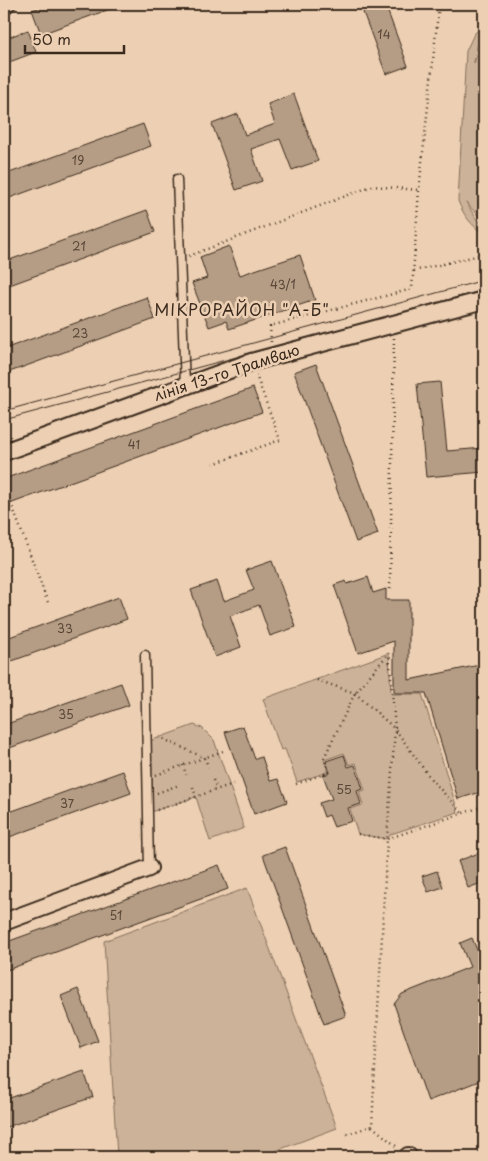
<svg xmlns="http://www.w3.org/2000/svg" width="488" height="1161" viewBox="0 0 488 1161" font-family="'Playpen Sans',sans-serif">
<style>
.green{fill:#ccb298;stroke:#846e5b}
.building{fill:#b59d85;stroke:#3b2a1e}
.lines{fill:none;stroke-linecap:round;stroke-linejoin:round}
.service-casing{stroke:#3b2a1e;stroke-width:11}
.minor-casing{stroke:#3b2a1e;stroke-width:20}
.path{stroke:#3b2a1e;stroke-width:2.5;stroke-dasharray:1 4;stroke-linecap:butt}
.service{stroke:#edd0b3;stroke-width:8}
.minor{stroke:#edd0b3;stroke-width:16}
.tram{stroke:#3b2a1e;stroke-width:1}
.labels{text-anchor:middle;stroke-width:5;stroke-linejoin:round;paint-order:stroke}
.number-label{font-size:12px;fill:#5a4738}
.street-label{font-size:15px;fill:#3b2a1e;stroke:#edd0b3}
.neighbourhood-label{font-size:16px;letter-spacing:1px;fill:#3b2a1e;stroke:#edd0b3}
</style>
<rect width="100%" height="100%" fill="#edd0b3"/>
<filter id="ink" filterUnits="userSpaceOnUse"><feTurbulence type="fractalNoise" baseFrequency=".02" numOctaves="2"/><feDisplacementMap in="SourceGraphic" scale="10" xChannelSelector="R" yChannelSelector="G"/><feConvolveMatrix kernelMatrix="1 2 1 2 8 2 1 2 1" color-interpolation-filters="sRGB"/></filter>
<g filter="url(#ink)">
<!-- green -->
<g class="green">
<path d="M484,24C484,38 474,46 474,63L484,37V222L466,202L477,220L484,225V234C471,225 464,216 458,201L466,51L474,34Z"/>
<path d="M389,653L391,694H422L458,812L391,834L387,839L358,834L350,809L363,805L359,792L365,790L356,763L349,765L344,753L324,760L328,772L297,782L285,749L281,750L263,699Z"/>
<path d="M194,725L202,728L214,740L244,828L210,841L196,797L148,813L147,742Z"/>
<path d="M247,888L337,1128L259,1157H117L104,941Z"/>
</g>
<!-- building -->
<g class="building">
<path d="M50,4H121V5L41,34L32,10Z"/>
<path d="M360,4H385L408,66L386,74Z"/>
<path d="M28,30L36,52L4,64V39Z"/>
<path d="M294,94L318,161L292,170L280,139L251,149L262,181L236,190L212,124L238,114L245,135L275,124L268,104Z"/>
<path d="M143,124L151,146L4,200V175Z"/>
<path d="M147,210L155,232L4,287V262Z"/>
<path d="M229,246L240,275L300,255L315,300L229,329L226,321L209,327L192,283L207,278L200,257Z"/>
<path d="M147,297L155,319L4,374V349Z"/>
<path d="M316,364L378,534L356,542L294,372Z"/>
<path d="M440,382L447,451L484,448V472L426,477L417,384Z"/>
<path d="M253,388L262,412L4,506V479Z"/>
<path d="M272,561L296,627L270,636L259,605L230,616L241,647L215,657L191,590L217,581L224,601L254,590L246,570Z"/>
<path d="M368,577L373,593L386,589V600H409V680L484,664V791L458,799L426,693H394V641L358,653L334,585L346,581L347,584Z"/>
<path d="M119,597L127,619L4,664V639Z"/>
<path d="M121,683L129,705L4,750V725Z"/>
<path d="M243,726L255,759L262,757L270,781L278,779L287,802L254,814L225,732Z"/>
<path d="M344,755L348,767L355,765L363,789L357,791L361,804L348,808L352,821L334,827L329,815L324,817L319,803L332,799L323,775L330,773L326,761Z"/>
<path d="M123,771L131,793L4,839V814Z"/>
<path d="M285,847L346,1016L324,1024L263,855Z"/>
<path d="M484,851V882L468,888L458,861Z"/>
<path d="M219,865L228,889L4,971V943Z"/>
<path d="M437,871L443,887L428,892L422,876Z"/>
<path d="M472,938L482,962H484V1079L428,1101L394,1004L402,994L470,967L460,943Z"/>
<path d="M78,989L98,1041L81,1048L61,996Z"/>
<path d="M84,1072L93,1097L4,1128V1100Z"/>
</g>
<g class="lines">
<!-- service casing -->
<g class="service-casing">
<g id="service">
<path d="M4,12L12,4"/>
<path d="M177,179L185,386"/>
<path d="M145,655L149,868"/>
</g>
</g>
<!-- minor casing -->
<g class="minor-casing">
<g id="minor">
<path d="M4,452L251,362L484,300"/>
<path d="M4,922L149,868"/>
<path d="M408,1156V1157"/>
</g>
</g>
<!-- path -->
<g class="path">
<path d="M189,256L372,186L419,190"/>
<path d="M414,271L484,254"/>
<path d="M271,342L270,326L412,289L419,190L439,4"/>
<path d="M213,464L280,440L256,375"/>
<path d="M4,484L48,603"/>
<path d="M390,589L394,337"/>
<path d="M317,680L355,693L395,729L431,779L462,813"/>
<path d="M159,737L205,758L208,767"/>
<path d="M183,765L186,775"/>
<path d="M156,775L223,751"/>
<path d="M213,780L217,789"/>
<path d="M296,784L329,772L324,758L355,693L388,654"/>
<path d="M193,787L196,797"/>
<path d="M157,793L179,785"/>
<path d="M157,810L233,784"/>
<path d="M358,834L387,839L484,806"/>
<path d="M372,1126L397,1147"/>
<path d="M347,1134L372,1126L387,839L395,729L389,653"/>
</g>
<!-- service -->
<use href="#service" class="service"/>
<!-- minor -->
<use href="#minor" class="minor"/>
<!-- tram -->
<g class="tram">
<path d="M4,411L484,280"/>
<path d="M4,420L484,290"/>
</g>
</g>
</g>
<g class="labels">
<!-- number labels -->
<g class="number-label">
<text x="384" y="39">14</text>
<text x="78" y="165">19</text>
<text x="79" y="251">21</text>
<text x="283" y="289">43/1</text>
<text x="80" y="338">23</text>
<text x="134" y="449">41</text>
<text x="65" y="633">33</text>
<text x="66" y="719">35</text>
<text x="344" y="794">55</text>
<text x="67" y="808">37</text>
<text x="116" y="920">51</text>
</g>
<!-- street labels -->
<g class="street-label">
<text transform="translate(227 373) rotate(-18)" y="5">лінія 13-го Трамваю</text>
</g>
<!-- neighbourhood labels -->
<g class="neighbourhood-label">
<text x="242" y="316">МІКРОРАЙОН "А-Б"</text>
</g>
</g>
<!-- margin -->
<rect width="488" height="1161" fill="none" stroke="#edd0b3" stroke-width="20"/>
<rect x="10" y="10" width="468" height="1141" fill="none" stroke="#3b2a1e" stroke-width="2" filter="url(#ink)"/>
<!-- scale -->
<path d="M25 45v8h99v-8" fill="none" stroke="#3b2a1e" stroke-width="2.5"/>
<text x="32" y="45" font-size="15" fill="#3b2a1e" stroke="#edd0b3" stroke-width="4" paint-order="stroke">50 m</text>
</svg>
